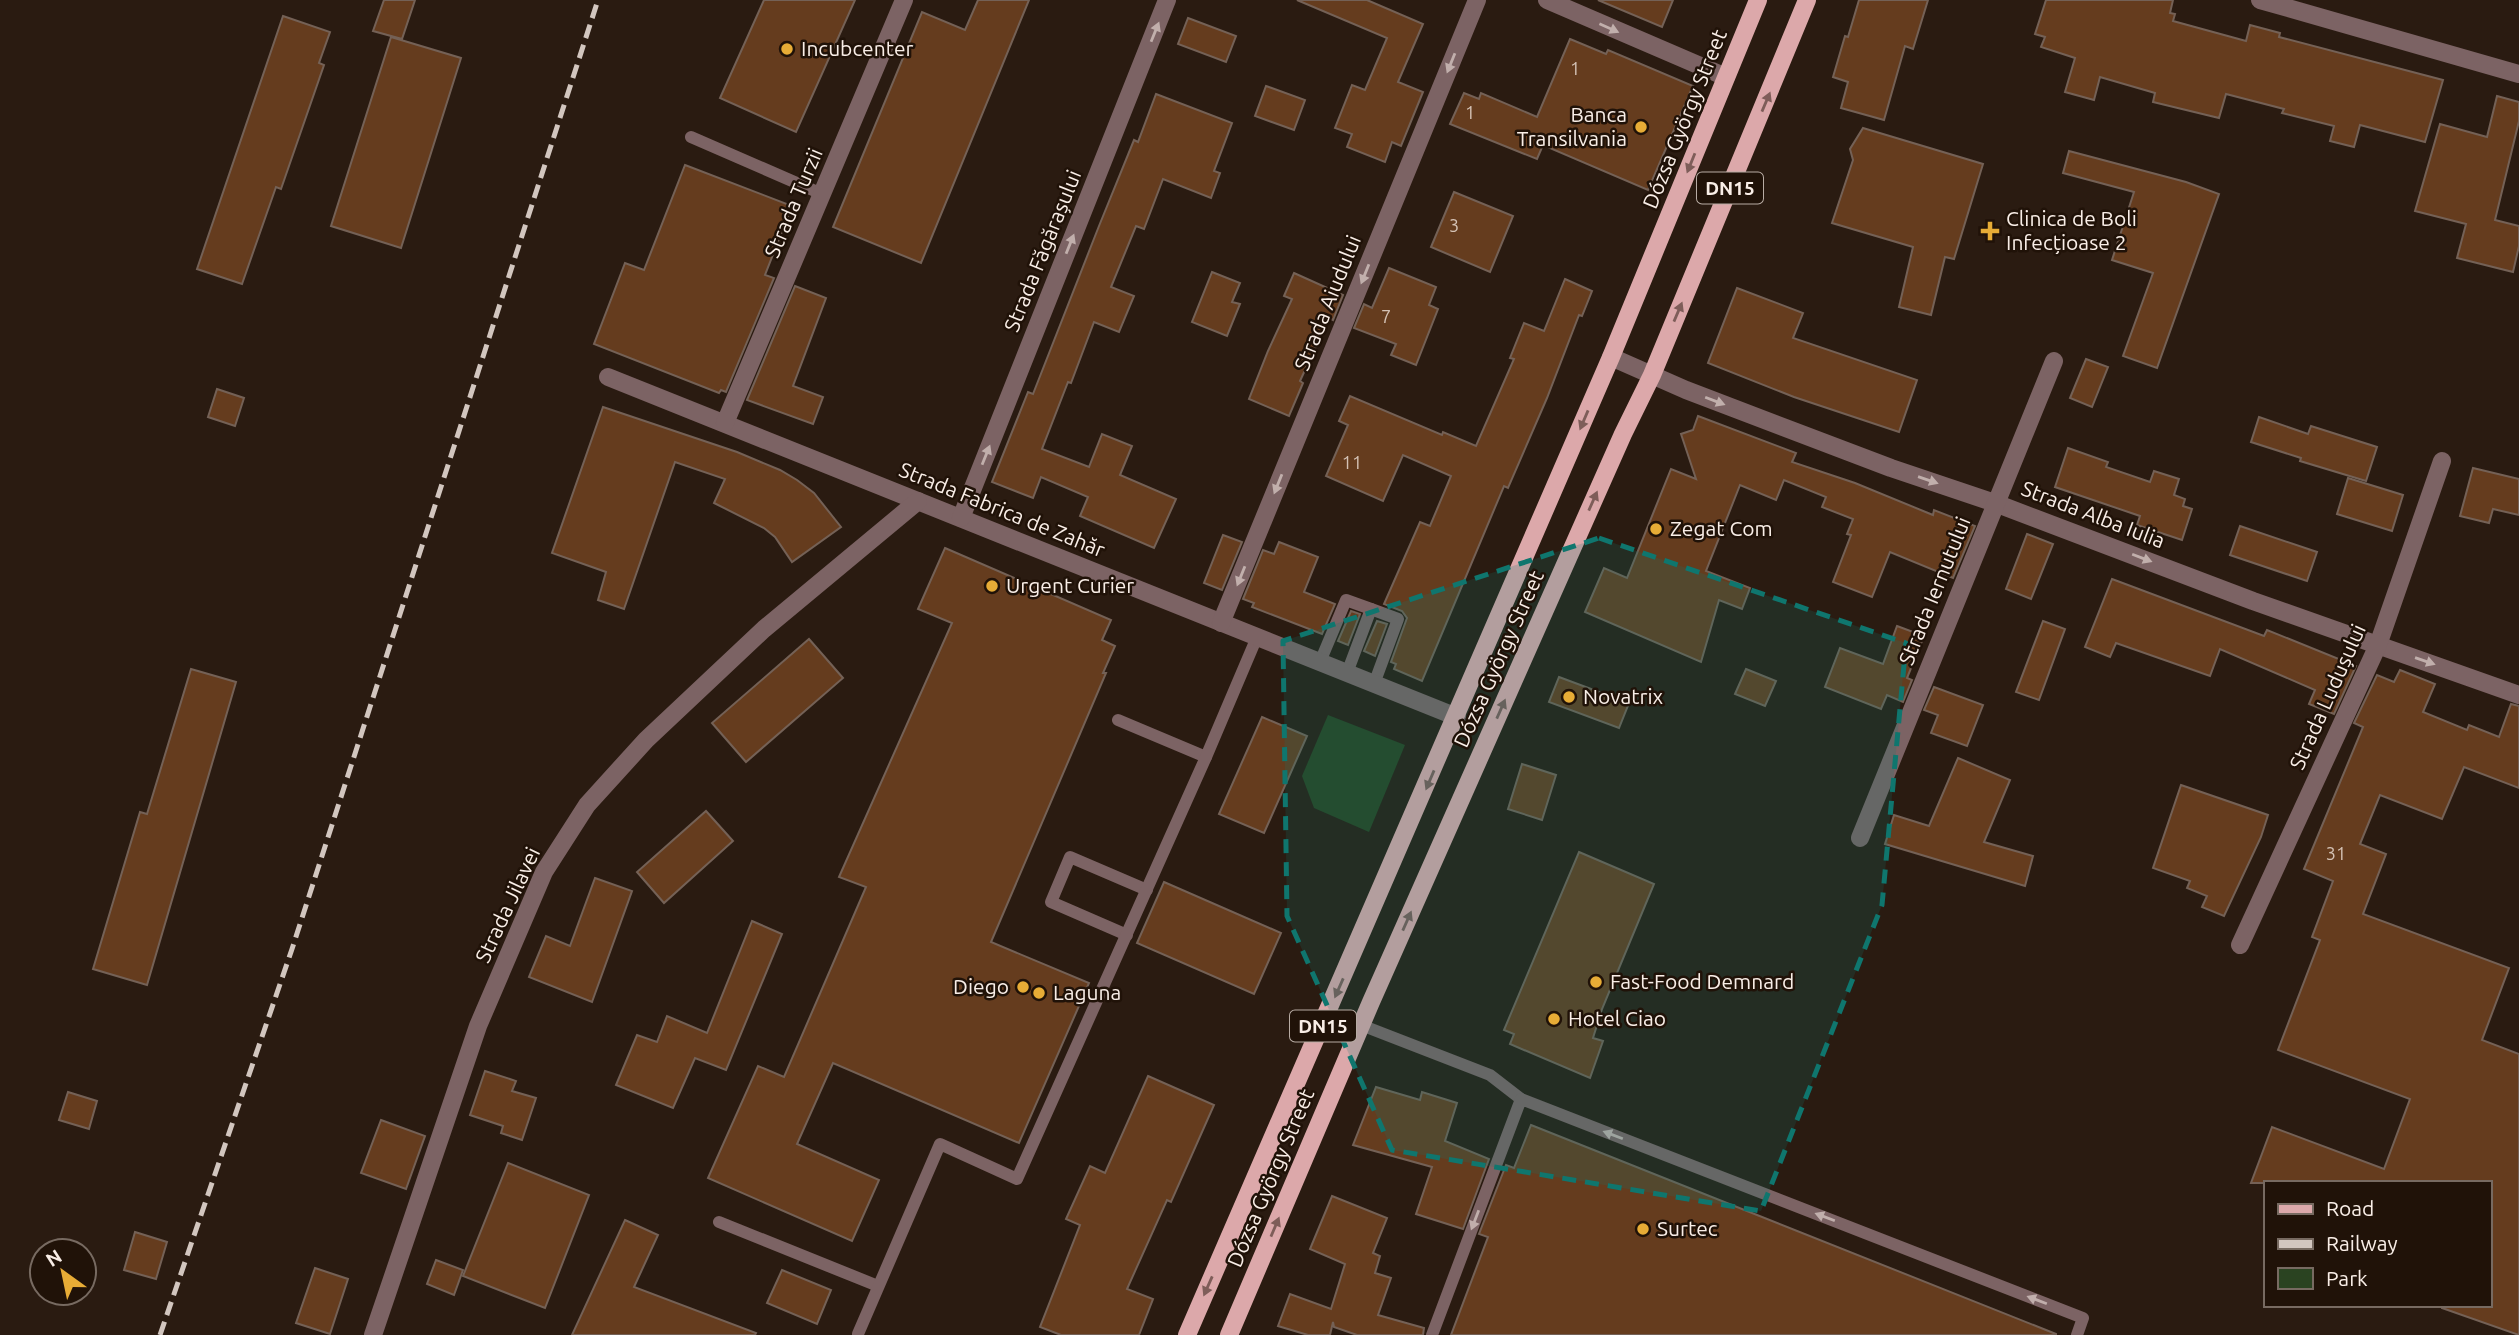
<svg xmlns="http://www.w3.org/2000/svg" width="2519" height="1335" viewBox="0 0 2519 1335" font-family="Ubuntu,sans-serif">
<style>
.green{fill:#2a4321}
.building{fill:#653c1e;stroke:#746156;stroke-width:2}
.lines{fill:none;stroke-linecap:round;stroke-linejoin:round}
.lane{stroke:#7c6364;stroke-width:12}
.street{stroke:#7c6364;stroke-width:18}
.primary{stroke:#dca8aa;stroke-width:18}
.rail{stroke:#d2c6bf;stroke-width:5;stroke-dasharray:14 7;stroke-linecap:butt}
.oneway{fill:#c1afac}
.oneway2{fill:#7e5d59}
.marked{fill:#0f766e;fill-opacity:0.2;stroke:#0f766e;stroke-width:5;stroke-dasharray:14 9;stroke-linejoin:round}
.poi-dot{fill:#e7ac36;stroke:#201208;stroke-width:2.5}
.labels{text-anchor:middle;stroke-width:5;stroke-linejoin:round;paint-order:stroke}
.number-label{font-size:18px;fill:#d4c2b5}
.shield{fill:#201208;stroke:#b8aca4;stroke-width:2}
.shield-label{font-size:19px;font-weight:bold;fill:#f9eee7}
.poi-label{font-size:21px;fill:#f9eee7;stroke:#201208;text-anchor:start}
.street-label{font-size:21px;fill:#f9eee7;stroke:#201208}
</style>
<rect width="100%" height="100%" fill="#2a1b11"/>
<!-- green -->
<path class="green" d="M1328,715L1405,745L1369,832L1314,808L1302,776Z"/>
<!-- building -->
<g class="building">
<path d="M384,0H415L402,39L373,31Z"/>
<path d="M764,0H855L796,132L720,98Z"/>
<path d="M978,0H1029L921,263L833,227L922,12L965,30Z"/>
<path d="M1297,0H1367L1423,24L1398,82L1423,92L1401,146L1392,142L1385,162L1347,147L1352,134L1335,128L1352,85L1365,90L1387,38Z"/>
<path d="M1598,0H1673L1662,27Z"/>
<path d="M1859,0H1928L1913,49L1905,46L1884,120L1841,108L1848,82L1833,77L1845,36L1848,37Z"/>
<path d="M2046,0H2173L2170,13L2175,14L2173,21L2246,41L2250,25L2280,33L2279,37L2443,80L2425,142L2360,125L2354,147L2330,141L2334,126L2282,113L2284,109L2226,94L2219,118L2153,102L2155,93L2100,77L2094,100L2065,92L2075,58L2041,47L2045,37L2035,34Z"/>
<path d="M283,16L330,32L319,63L324,65L281,189L276,187L242,284L197,269Z"/>
<path d="M1188,18L1236,36L1226,62L1178,44Z"/>
<path d="M391,37L461,58L401,248L331,226Z"/>
<path d="M1570,39L1606,54L1608,50L1693,86L1648,190L1543,145L1537,159L1450,124L1464,93L1479,99L1481,93L1537,117Z"/>
<path d="M1266,86L1305,100L1294,130L1255,116Z"/>
<path d="M1156,94L1232,123L1214,171L1220,173L1211,198L1163,179L1144,229L1136,226L1111,287L1134,296L1119,332L1094,322L1071,383L1068,382L1042,449L1089,467L1102,434L1132,446L1120,475L1176,499L1154,548L1080,516L1088,497L1041,477L1033,498L992,482L1028,392L1033,394L1099,226L1134,140L1138,142Z"/>
<path d="M2497,96L2519,102V121L2495,220L2519,226V246L2513,272L2457,258L2466,224L2415,211L2440,124L2487,137Z"/>
<path d="M1863,128L1983,164L1954,259L1945,257L1931,315L1899,307L1913,247L1832,223L1853,160L1850,149Z"/>
<path d="M2069,151L2186,182L2219,194L2157,368L2123,356L2153,273L2112,260L2134,192L2063,173Z"/>
<path d="M685,165L792,206L765,275L774,278L726,392L721,390L719,393L594,344L625,263L644,270Z"/>
<path d="M1454,192L1513,216L1490,272L1431,247Z"/>
<path d="M1389,268L1436,287L1429,305L1438,309L1416,365L1391,355L1396,344L1354,328L1364,304L1372,308Z"/>
<path d="M1212,272L1240,283L1232,302L1240,304L1227,336L1192,322Z"/>
<path d="M1294,273L1343,295L1333,320L1329,318L1300,381L1303,383L1289,416L1249,399L1268,351L1292,299L1284,296Z"/>
<path d="M1565,279L1592,291L1582,316L1579,315L1547,398L1508,488L1504,486L1422,681L1394,669L1396,664L1391,662L1407,618L1402,611L1384,604L1420,522L1430,526L1451,476L1403,455L1383,501L1326,476L1348,425L1339,421L1350,396L1442,435L1443,432L1476,446L1514,359L1510,358L1524,323L1544,331Z"/>
<path d="M795,286L826,298L793,386L823,397L813,424L747,400Z"/>
<path d="M1737,288L1803,313L1793,338L1917,380L1899,432L1794,397L1708,363Z"/>
<path d="M2086,359L2108,367L2092,407L2070,398Z"/>
<path d="M217,389L244,398L235,426L208,417Z"/>
<path d="M603,407L737,452L780,470L797,480L814,493L841,527L792,562L775,537L764,528L714,503L725,479L675,462L624,609L598,600L606,572L552,553Z"/>
<path d="M1698,416L1796,453L1792,462L1855,483L1933,515L1934,510L1975,526L1953,578L1890,552L1872,597L1833,582L1851,535L1847,534L1853,519L1822,507L1826,497L1784,480L1776,500L1740,485L1706,571L1750,588L1742,609L1719,600L1701,662L1585,612L1604,568L1627,578L1671,469L1696,479L1681,434L1693,430Z"/>
<path d="M2259,417L2308,434L2311,426L2377,447L2366,481L2300,461L2301,458L2251,442Z"/>
<path d="M2068,448L2108,462L2106,467L2150,482L2154,471L2179,479L2174,495L2185,499L2183,506L2192,509L2182,540L2137,525L2140,516L2055,487Z"/>
<path d="M2473,468L2519,479V515L2493,509L2489,523L2460,516Z"/>
<path d="M2348,478L2403,495L2392,531L2337,514Z"/>
<path d="M2240,526L2317,552L2307,581L2230,555Z"/>
<path d="M2027,534L2053,544L2031,599L2006,589Z"/>
<path d="M1223,535L1242,542L1222,590L1204,583Z"/>
<path d="M1279,542L1318,557L1304,592L1335,604L1322,634L1252,607L1254,603L1243,599L1263,550L1274,554Z"/>
<path d="M945,548L1111,620L1102,640L1115,646L1103,673H1106L991,942L1089,983L1019,1143L833,1063L797,1144L879,1180L852,1241L708,1178L758,1066L784,1077L866,887L839,877L952,623L918,609Z"/>
<path d="M2112,579L2264,636L2267,630L2356,666L2334,714L2309,704L2315,690L2220,649L2210,676L2116,643L2110,657L2085,647Z"/>
<path d="M1351,611L1360,614L1348,645L1338,641Z"/>
<path d="M1377,621L1387,624L1375,656L1364,651Z"/>
<path d="M2043,621L2065,629L2039,700L2016,692Z"/>
<path d="M1897,626L1924,636L1907,678L1912,680L1903,702L1887,695L1881,709L1825,687L1840,648L1883,664Z"/>
<path d="M809,639L843,678L746,762L712,723Z"/>
<path d="M191,669L236,682L147,985L93,969L140,812L147,814Z"/>
<path d="M1746,669L1776,681L1765,706L1735,694Z"/>
<path d="M2400,670L2435,684L2423,712L2467,730L2469,725L2499,737L2511,704L2519,706V788L2464,767L2442,819L2380,795L2360,844L2386,854L2363,914L2509,968L2482,1040L2519,1054V1335L2442,1308V1305H2489V1183H2251L2272,1127L2384,1169L2410,1099L2278,1050L2320,940L2312,937L2333,881L2304,869L2363,727L2354,723L2377,675L2394,682Z"/>
<path d="M1559,677L1629,703L1619,728L1549,702Z"/>
<path d="M1934,687L1983,705L1967,746L1931,733L1938,715L1924,710Z"/>
<path d="M1262,717L1307,736L1264,833L1219,814Z"/>
<path d="M1958,758L2010,780L1984,842L2033,856L2025,886L1885,844L1894,815L1929,826Z"/>
<path d="M1522,764L1556,775L1542,820L1508,809Z"/>
<path d="M2181,785L2268,815L2261,837L2224,916L2202,907L2207,896L2187,888L2190,881L2153,868Z"/>
<path d="M706,811L733,841L664,903L637,872Z"/>
<path d="M1579,852L1654,884L1602,1009L1593,1038L1603,1041L1590,1078L1510,1044L1514,1034L1504,1030Z"/>
<path d="M595,878L632,891L592,1002L529,977L546,936L570,946Z"/>
<path d="M1164,882L1281,933L1254,994L1137,943Z"/>
<path d="M752,921L782,934L726,1070L695,1058L673,1108L616,1085L637,1035L657,1042L667,1016L707,1033Z"/>
<path d="M485,1071L516,1081L512,1091L536,1098L522,1140L501,1133L503,1126L470,1115Z"/>
<path d="M1148,1076L1214,1105L1171,1202L1167,1200L1127,1289L1153,1299L1139,1335H1061L1040,1327L1080,1225L1066,1219L1090,1166L1105,1173Z"/>
<path d="M1376,1087L1420,1100L1422,1092L1457,1103L1445,1141L1489,1159L1463,1229L1416,1214L1432,1167L1353,1145Z"/>
<path d="M68,1092L97,1101L89,1129L59,1120Z"/>
<path d="M381,1120L425,1136L406,1189L361,1173Z"/>
<path d="M1531,1125L2056,1334V1335H1451L1488,1237L1479,1234L1506,1165L1514,1168Z"/>
<path d="M508,1163L589,1195L545,1308L463,1276Z"/>
<path d="M1332,1196L1387,1218L1373,1253L1380,1256L1375,1273L1391,1278L1378,1315L1424,1328L1423,1335H1357L1334,1327L1333,1322L1330,1335H1308L1278,1326L1290,1294L1331,1309L1345,1264L1310,1249Z"/>
<path d="M625,1220L658,1235L634,1287L756,1333L755,1335H572Z"/>
<path d="M135,1232L167,1242L156,1279L124,1270Z"/>
<path d="M436,1260L463,1270L454,1295L427,1284Z"/>
<path d="M315,1268L348,1279L330,1334L296,1323Z"/>
<path d="M782,1270L831,1290L817,1324L767,1303Z"/>
</g>
<g class="lines">
<!-- lane -->
<g class="lane">
<path d="M691,137L822,194"/>
<path d="M1371,609L1398,619L1374,684"/>
<path d="M1320,662L1346,600L1371,609L1347,673"/>
<path d="M1118,720L1206,757"/>
<path d="M1127,935L1051,902L1070,857L1147,890"/>
<path d="M1361,1025L1490,1075L1521,1099"/>
<path d="M719,1222L878,1286"/>
<path d="M858,1334L940,1144L1017,1179L1206,757L1257,637"/>
<path d="M1432,1335L1521,1099L2083,1318L2077,1335"/>
</g>
<!-- street -->
<g class="street">
<path d="M1547,0L1726,77"/>
<path d="M2260,0L2519,74"/>
<path d="M1611,357L1686,390L1891,468L1995,503L2253,601L2519,695"/>
<path d="M608,377L1457,717"/>
<path d="M725,423L904,0"/>
<path d="M961,518L1167,0"/>
<path d="M1221,623L1477,0"/>
<path d="M1860,838L2054,361"/>
<path d="M2240,945L2378,645L2442,461"/>
<path d="M373,1335L478,1026L544,872L587,805L646,740L764,629L918,501"/>
</g>
<!-- primary -->
<g class="primary">
<path d="M1187,1335L1611,357L1758,0"/>
<path d="M1229,1335L1371,1002L1623,434L1652,375L1807,0"/>
</g>
<!-- rail -->
<path class="rail" d="M160,1335L292,949L598,0"/>
</g>
<!-- one-way arrows -->
<defs><path id="oneway-solid" d="M-6-.8H1V-3.2L6.5 0L1 3.2V.8H-6Z" transform="scale(1.75)"/></defs>
<g class="oneway">
<use href="#oneway-solid" transform="translate(1609 28) rotate(24)"/>
<use href="#oneway-solid" transform="translate(1155 32) rotate(-68)"/>
<use href="#oneway-solid" transform="translate(1451 63) rotate(112)"/>
<use href="#oneway-solid" transform="translate(1070 244) rotate(-68)"/>
<use href="#oneway-solid" transform="translate(1365 274) rotate(112)"/>
<use href="#oneway-solid" transform="translate(1715 401) rotate(21)"/>
<use href="#oneway-solid" transform="translate(986 455) rotate(-68)"/>
<use href="#oneway-solid" transform="translate(1928 480) rotate(19)"/>
<use href="#oneway-solid" transform="translate(1278 484) rotate(112)"/>
<use href="#oneway-solid" transform="translate(2142 558) rotate(21)"/>
<use href="#oneway-solid" transform="translate(1241 576) rotate(112)"/>
<use href="#oneway-solid" transform="translate(2425 661) rotate(19)"/>
<use href="#oneway-solid" transform="translate(1613 1135) rotate(-159)"/>
<use href="#oneway-solid" transform="translate(1825 1217) rotate(-159)"/>
<use href="#oneway-solid" transform="translate(1475 1220) rotate(111)"/>
<use href="#oneway-solid" transform="translate(2037 1300) rotate(-159)"/>
</g>
<g class="oneway2">
<use href="#oneway-solid" transform="translate(1766 102) rotate(-67)"/>
<use href="#oneway-solid" transform="translate(1691 163) rotate(112)"/>
<use href="#oneway-solid" transform="translate(1678 312) rotate(-67)"/>
<use href="#oneway-solid" transform="translate(1584 420) rotate(113)"/>
<use href="#oneway-solid" transform="translate(1593 501) rotate(-66)"/>
<use href="#oneway-solid" transform="translate(1501 709) rotate(-66)"/>
<use href="#oneway-solid" transform="translate(1430 780) rotate(113)"/>
<use href="#oneway-solid" transform="translate(1407 921) rotate(-66)"/>
<use href="#oneway-solid" transform="translate(1339 988) rotate(114)"/>
<use href="#oneway-solid" transform="translate(1275 1227) rotate(-67)"/>
<use href="#oneway-solid" transform="translate(1208 1286) rotate(114)"/>
</g>
<!-- marked area -->
<path class="marked" d="M1599,538L1906,643L1882,905L1761,1211L1392,1150L1287,916L1283,641Z"/>
<!-- markers -->
<g class="poi-dot">
<circle cx="787" cy="49" r="7"/>
<circle cx="1641" cy="127" r="7"/>
<path d="M1986.5 220.5h7v7h7v7h-7v7h-7v-7h-7v-7h7z"/>
<circle cx="1656" cy="529" r="7"/>
<circle cx="992" cy="586" r="7"/>
<circle cx="1569" cy="697" r="7"/>
<circle cx="1596" cy="982" r="7"/>
<circle cx="1023" cy="987" r="7"/>
<circle cx="1039" cy="993" r="7"/>
<circle cx="1554" cy="1019" r="7"/>
<circle cx="1643" cy="1229" r="7"/>
</g>
<g class="labels">
<!-- number labels -->
<g class="number-label">
<text x="1575" y="75">1</text>
<text x="1470" y="119">1</text>
<text x="1454" y="232">3</text>
<text x="1386" y="323">7</text>
<text x="1352" y="469">11</text>
<text x="2336" y="860">31</text>
</g>
<!-- shield labels -->
<g class="shield">
<rect x="1697" y="172.5" width="66" height="31" rx="5"/>
<rect x="1290" y="1010.5" width="66" height="31" rx="5"/>
</g>
<g class="shield-label">
<text x="1730" y="195">DN15</text>
<text x="1323" y="1033">DN15</text>
</g>
<!-- poi labels -->
<g class="poi-label">
<text x="801" y="56">Incubcenter</text>
<text x="1627" y="122" text-anchor="end">Banca<tspan x="1627" dy="24">Transilvania</tspan></text>
<text x="2006" y="226">Clinica de Boli<tspan x="2006" dy="24">Infecțioase 2</tspan></text>
<text x="1670" y="536">Zegat Com</text>
<text x="1006" y="593">Urgent Curier</text>
<text x="1583" y="704">Novatrix</text>
<text x="1610" y="989">Fast-Food Demnard</text>
<text x="1009" y="994" text-anchor="end">Diego</text>
<text x="1053" y="1000">Laguna</text>
<text x="1568" y="1026">Hotel Ciao</text>
<text x="1657" y="1236">Surtec</text>
</g>
<!-- street labels -->
<g class="street-label">
<text transform="translate(1685 119) rotate(-68)" y="7">Dózsa György Street</text>
<text transform="translate(794 203) rotate(-67)" y="7">Strada Turzii</text>
<text transform="translate(1043 251) rotate(-68)" y="7">Strada Făgărașului</text>
<text transform="translate(1328 303) rotate(-68)" y="7">Strada Aiudului</text>
<text transform="translate(1002 510) rotate(22)" y="7">Strada Fabrica de Zahăr</text>
<text transform="translate(2093 515) rotate(21)" y="7">Strada Alba Iulia</text>
<text transform="translate(1935 591) rotate(-68)" y="7">Strada Iernutului</text>
<text transform="translate(1499 659) rotate(-66)" y="7">Dózsa György Street</text>
<text transform="translate(2328 697) rotate(-66)" y="7">Strada Ludușului</text>
<text transform="translate(508 905) rotate(-65)" y="7">Strada Jilavei</text>
<text transform="translate(1271 1178) rotate(-67)" y="7">Dózsa György Street</text>
</g>
</g>
<!-- legend -->
<rect x="2264" y="1181" width="228" height="126" fill="#201208" stroke="#776a61" stroke-width="2"/>
<rect x="2278" y="1204" width="35" height="10" fill="#dca8aa" stroke="#776a61" stroke-width="2"/>
<text x="2326" y="1216" font-size="21" fill="#f9eee7">Road</text>
<rect x="2278" y="1239" width="35" height="10" fill="#d2c6bf" stroke="#776a61" stroke-width="2"/>
<text x="2326" y="1251" font-size="21" fill="#f9eee7">Railway</text>
<rect x="2278" y="1268" width="35" height="21" fill="#2a4321" stroke="#776a61" stroke-width="2"/>
<text x="2326" y="1286" font-size="21" fill="#f9eee7">Park</text>
<!-- north arrow -->
<g transform="translate(63 1272) rotate(327)"><circle r="33" fill="#201208" stroke="#776a61" stroke-width="2"/>
<path d="M0-5L12 26L0 18L-12 26Z" fill="#e7ac36"/>
<text y="-10" font-size="19" font-weight="bold" text-anchor="middle" fill="#f9eee7">N</text>
</g>
</svg>
